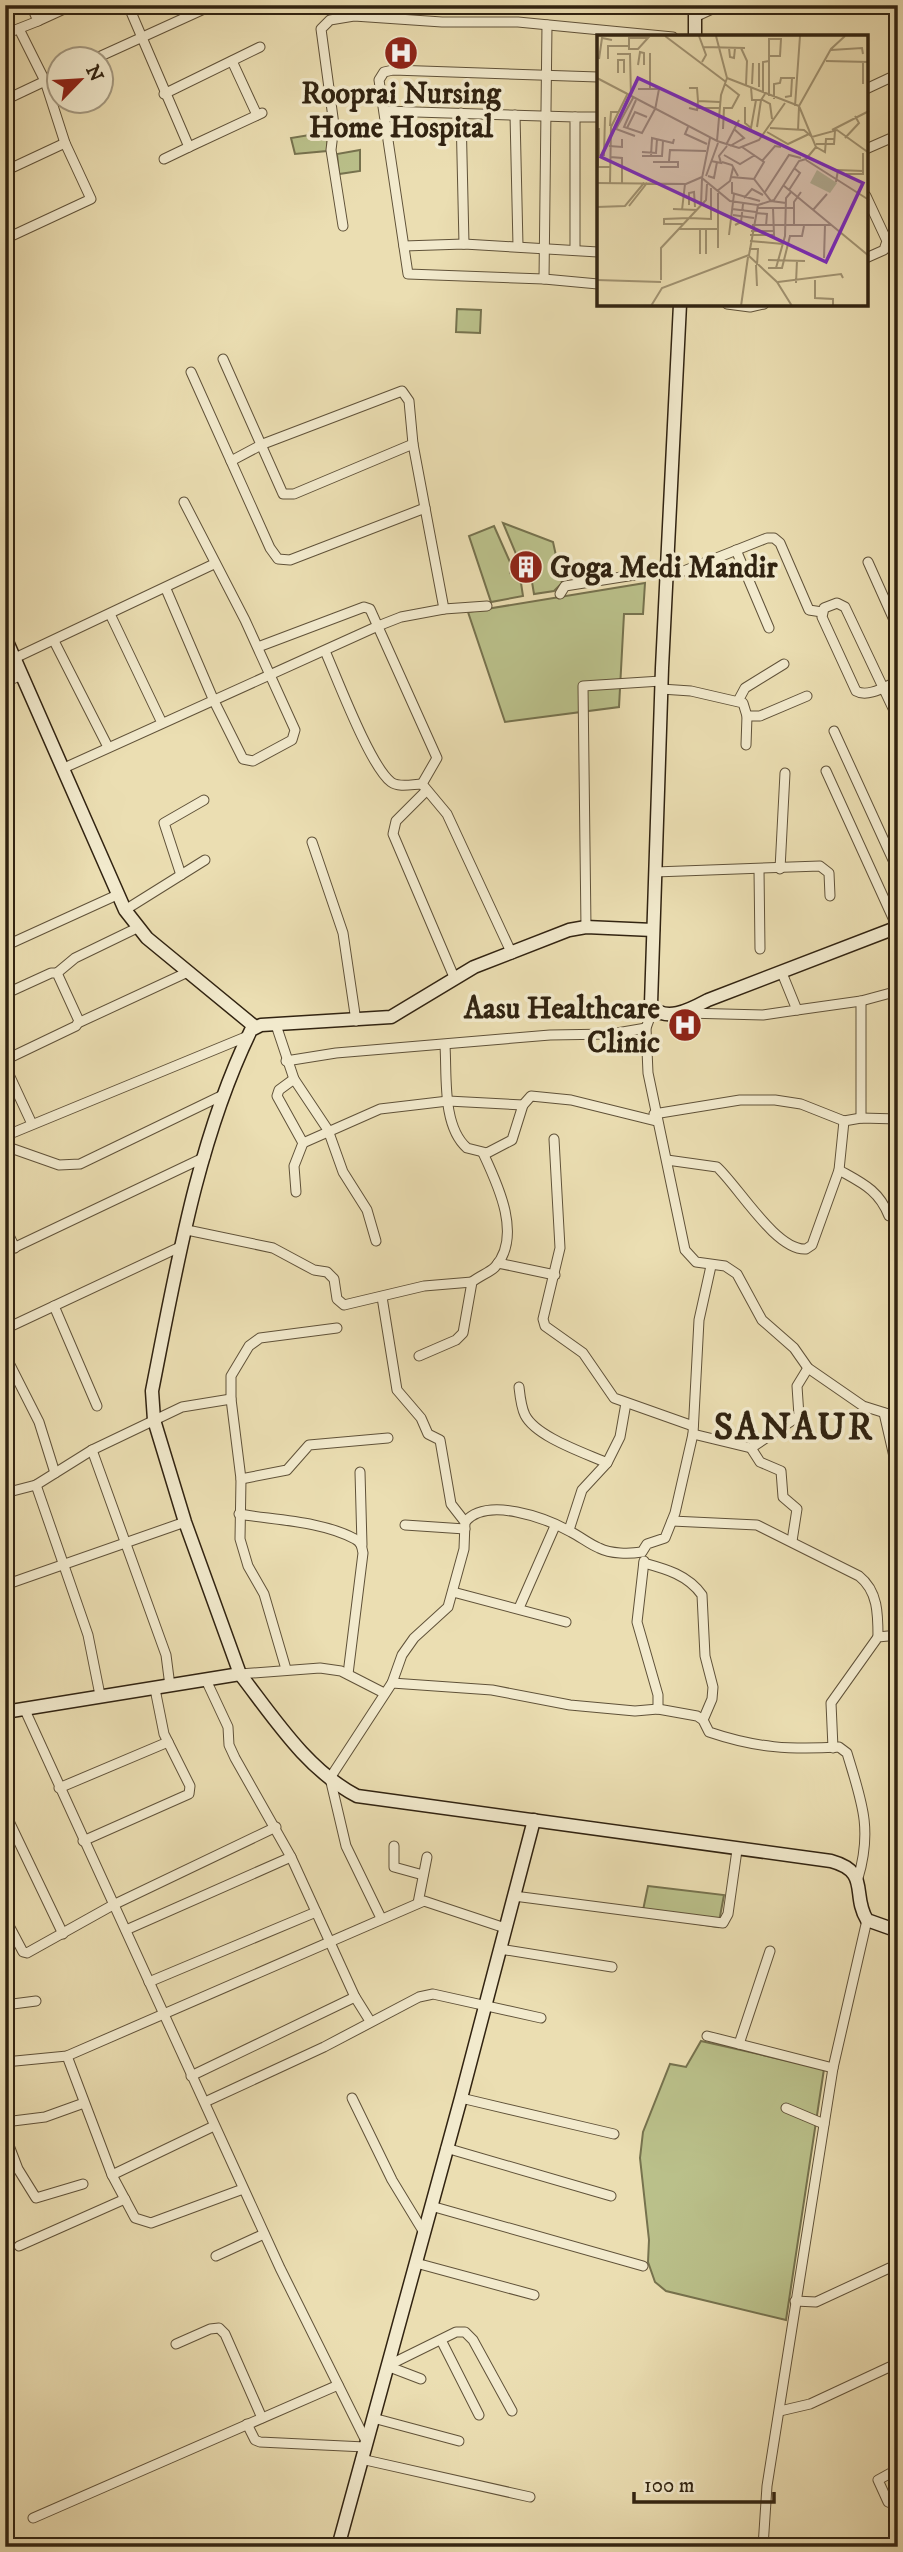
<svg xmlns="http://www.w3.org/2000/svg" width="903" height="2552" viewBox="0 0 903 2552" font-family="'IM FELL DW Pica',serif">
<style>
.green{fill:#bac08a;stroke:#76724e;stroke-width:2}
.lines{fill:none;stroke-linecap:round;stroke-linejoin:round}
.street-casing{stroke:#605239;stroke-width:11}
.secondary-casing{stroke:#312311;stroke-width:15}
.street{stroke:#f2eacd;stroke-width:9}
.secondary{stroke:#f2eacd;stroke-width:12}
.labels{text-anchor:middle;stroke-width:7;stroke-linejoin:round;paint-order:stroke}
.poi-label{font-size:30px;font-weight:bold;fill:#312311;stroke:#f2eacd}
.district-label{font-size:37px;font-weight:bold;letter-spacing:2px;fill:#312311;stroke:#f2eacd}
.inset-road{fill:none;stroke:#a19372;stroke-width:2}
.view{fill:#7b2cbf;fill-opacity:0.15;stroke:#7b2cbf;stroke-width:3.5}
.inset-edge{fill:none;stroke:#312311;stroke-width:3.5}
</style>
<rect width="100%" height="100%" fill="#ebdeb2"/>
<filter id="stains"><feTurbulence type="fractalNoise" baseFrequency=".00286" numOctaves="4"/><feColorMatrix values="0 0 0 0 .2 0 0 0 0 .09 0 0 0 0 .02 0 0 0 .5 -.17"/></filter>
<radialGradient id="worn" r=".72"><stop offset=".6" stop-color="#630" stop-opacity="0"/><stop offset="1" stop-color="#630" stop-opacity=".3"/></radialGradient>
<!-- green -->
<g class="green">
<path d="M328,132L327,151L295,154L291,138Z"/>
<path d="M360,150V171L339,174L337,154Z"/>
<path d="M457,309L481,310L480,333L456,332Z"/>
<path d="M503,523L553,542L562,583L554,591L534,594L532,582L542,570L540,560L532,552L516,554Z"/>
<path d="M494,526L510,562V573L521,583L523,596L491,602L469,536Z"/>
<path d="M645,583L643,614H624L619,707L505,722L468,612Z"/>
<path d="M648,1886L724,1895L718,1927L642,1915Z"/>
<path d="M701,2041L824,2069L786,2320L666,2291L655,2282L648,2262L649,2240L640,2158L643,2132L670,2064L686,2067Z"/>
</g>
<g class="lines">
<!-- street casing -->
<g class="street-casing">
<g id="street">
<path d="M31,5L38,21L73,5"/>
<path d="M128,5L189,147L262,113"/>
<path d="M891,5L898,18"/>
<path d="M695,17L721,5"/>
<path d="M5,34L38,21"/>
<path d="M92,60L213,5"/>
<path d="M232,61L257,115"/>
<path d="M598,77L393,70L384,72L379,80L408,274L544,279L598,284"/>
<path d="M866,89L898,74"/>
<path d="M164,94L260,47"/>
<path d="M5,100L60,74"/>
<path d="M385,111L575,117V250"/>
<path d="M461,113L464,244"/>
<path d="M515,115L518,246"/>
<path d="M575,117H598"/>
<path d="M866,149L898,135"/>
<path d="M164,159L189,147"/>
<path d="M5,171L65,143"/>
<path d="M866,196L887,241L884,250L866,258"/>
<path d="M343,226L331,150L334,125L321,29L330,20L354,16L442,22H518L673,37"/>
<path d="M5,239L91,199L65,143L45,81L19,29"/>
<path d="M404,246L464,244L598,252"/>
<path d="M544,279L547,25"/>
<path d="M727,304L750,307L764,304"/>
<path d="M223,359L283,494H294L413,444"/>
<path d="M191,372L270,548L278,559L290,560L425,508"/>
<path d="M231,461L263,444L402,391L409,401L413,444L444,609L487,606"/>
<path d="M736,550L769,628"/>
<path d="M868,562L898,629"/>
<path d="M666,578L767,538H774L780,543L809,610L822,612"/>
<path d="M166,589L214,701L243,759L253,761L292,740L295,730L245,620L184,502"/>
<path d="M560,594L565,586L666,570"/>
<path d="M110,614L162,723"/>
<path d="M54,641L108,747"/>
<path d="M258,647L364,607L370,609L437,758L422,784L447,814L512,954"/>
<path d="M325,651C337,678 370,766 391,782C399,788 413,784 422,784"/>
<path d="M15,658L214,564"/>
<path d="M898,681C886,686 868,698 856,691L822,617L824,608L837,603L845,607L898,719"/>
<path d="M5,682L22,675"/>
<path d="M661,689L691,691L743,703L747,716L746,745"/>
<path d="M738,701L745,688L784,664"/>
<path d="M747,716H760L807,696"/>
<path d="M834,731L898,871"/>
<path d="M64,768L378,626L401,617L444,609"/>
<path d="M826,771L897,927"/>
<path d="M426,791L396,821L393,834L454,977"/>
<path d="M312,842L343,933L356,1021"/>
<path d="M780,869L785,773"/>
<path d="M759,870L760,949"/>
<path d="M655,872L820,866L829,873L830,896"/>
<path d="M181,875L164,823L204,800"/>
<path d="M125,910L205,860"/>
<path d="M586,927L583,686L661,681"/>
<path d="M5,946L117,895"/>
<path d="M57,973L75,958L137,928"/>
<path d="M5,994L51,973H57L79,1021L76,1026L5,1060"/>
<path d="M861,1001V1118"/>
<path d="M653,1009L646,1028L648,1073L685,1250L696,1262L725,1266L737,1274L762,1320L794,1348L808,1368L863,1406L898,1417"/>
<path d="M797,1010L861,1001L898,991"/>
<path d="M686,1013L763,1015L797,1010L782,973"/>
<path d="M78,1023L188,972"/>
<path d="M276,1025L294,1079L328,1130L343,1172L367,1210L376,1241"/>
<path d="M445,1046C447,1076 442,1126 467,1148L487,1153L512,1140L523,1105L531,1096L571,1100L656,1121"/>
<path d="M286,1061L336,1053L550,1035L611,1034L646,1028"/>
<path d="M5,1066L32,1124"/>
<path d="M294,1079L279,1090L277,1096L303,1143L380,1109L448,1101L523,1105"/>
<path d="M654,1114L740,1100H775L801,1104L844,1121L861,1118L898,1119"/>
<path d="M5,1136L248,1036"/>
<path d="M554,1139L560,1248L543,1319L545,1326L583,1353L614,1398L693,1426"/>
<path d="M5,1146L59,1165L80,1164L223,1095"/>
<path d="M667,1160L717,1167C738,1186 776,1251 806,1249L812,1245L839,1170L844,1121"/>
<path d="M839,1170C862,1183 879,1190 889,1216"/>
<path d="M296,1192L294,1166L303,1143"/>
<path d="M5,1227L15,1248"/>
<path d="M187,1230L273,1248L314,1270L327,1272L334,1279L337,1299L344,1305L424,1286L472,1282"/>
<path d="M5,1252L205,1157"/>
<path d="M498,1263L555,1275"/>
<path d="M54,1306L97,1406"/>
<path d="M5,1329L182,1246"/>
<path d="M5,1355L39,1422L55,1473"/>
<path d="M419,1356L456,1340L463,1333L472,1282C479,1276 489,1273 495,1267C523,1236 497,1183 483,1153"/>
<path d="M519,1387C520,1396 521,1407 525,1415C536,1437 585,1453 607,1463"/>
<path d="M884,1413L898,1474"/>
<path d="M693,1434L751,1448L799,1416L797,1386L808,1368"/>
<path d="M751,1448L760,1462L781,1471L783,1497L797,1509L792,1541"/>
<path d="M92,1450L166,1655L170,1686"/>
<path d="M360,1472L362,1545"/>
<path d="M241,1479L287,1470L309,1445L388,1438"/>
<path d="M36,1485L88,1635L100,1695"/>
<path d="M5,1493L36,1485L92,1450L182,1407L231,1399"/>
<path d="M239,1514C275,1520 322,1521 355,1539C361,1542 362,1547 363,1553L348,1674"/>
<path d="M672,1521L757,1525L859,1576C878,1591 878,1614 878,1637"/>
<path d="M465,1522C487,1496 546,1518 571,1532C581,1537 589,1544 599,1548C611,1554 629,1554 642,1552L647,1544L665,1538L675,1513L693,1434L699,1320L711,1266"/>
<path d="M405,1525L465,1529"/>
<path d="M569,1530L582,1490L607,1463L620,1437L626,1403"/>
<path d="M644,1561L637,1622L658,1695V1709"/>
<path d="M644,1563C666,1569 688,1575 702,1595L705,1656L713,1687L712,1699L703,1720"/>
<path d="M5,1585L185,1522"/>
<path d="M453,1592L566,1622"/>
<path d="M519,1608L555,1526"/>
<path d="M286,1669L264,1594L248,1566L240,1539L241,1479L231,1399V1376L249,1346L260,1338L337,1328"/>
<path d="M240,1674L320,1668L341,1671L384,1693"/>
<path d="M206,1680L228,1727L229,1745L235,1758L291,1857L355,1997L370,2021"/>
<path d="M392,1683L492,1690L570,1705L635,1711L658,1709L697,1716L703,1720L709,1732C756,1748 791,1750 839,1747L847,1753C861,1800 873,1828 858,1878"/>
<path d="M24,1708L280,2268L366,2441"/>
<path d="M833,1748L831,1703L878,1637L898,1635"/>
<path d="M59,1788L168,1742"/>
<path d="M5,1813L63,1934"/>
<path d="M83,1841L189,1794L190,1786L164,1734L155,1689"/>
<path d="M394,1846V1867L423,1875"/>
<path d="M514,1896L723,1923L728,1914L737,1850"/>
<path d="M418,1903L427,1857"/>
<path d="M5,1918L23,1952L27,1953L113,1905L276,1827"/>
<path d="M381,1918L346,1846L330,1778L392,1683L402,1655L414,1638L448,1607L464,1549L465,1522L451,1504L440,1440L428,1434L421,1418L397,1390L382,1297"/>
<path d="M126,1930L291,1857"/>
<path d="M5,1946L16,1941"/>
<path d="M500,1949L612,1967"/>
<path d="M149,1982L316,1912"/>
<path d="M5,2005L36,2001"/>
<path d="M707,2036L833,2068"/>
<path d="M739,2044L770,1951"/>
<path d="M67,2056L112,2175L135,2218L151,2223L243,2189"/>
<path d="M5,2062L67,2056L424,1901L505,1928"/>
<path d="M191,2076L355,1997"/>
<path d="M352,2098L392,2180L423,2231"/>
<path d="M461,2098L614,2134"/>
<path d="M205,2102L324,2047L419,1997L433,1994L541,2018"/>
<path d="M786,2108L824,2124"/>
<path d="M5,2122L45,2117L84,2103"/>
<path d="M5,2135L18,2169L36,2198L83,2184"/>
<path d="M446,2148L611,2196"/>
<path d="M112,2175L214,2126"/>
<path d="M431,2206L643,2266"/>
<path d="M19,2246L125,2199"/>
<path d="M216,2256L264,2234"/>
<path d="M416,2263L534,2295"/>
<path d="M795,2301L816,2302L898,2264"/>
<path d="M441,2340L479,2415"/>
<path d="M176,2344L210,2329L219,2328L225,2334L262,2418"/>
<path d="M387,2366L456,2332H465L473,2340L512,2411"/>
<path d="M387,2366L421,2379"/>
<path d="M780,2411L810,2404L898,2363"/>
<path d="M373,2418L459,2441"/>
<path d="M247,2424L255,2440L260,2442L365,2447"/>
<path d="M361,2459L530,2497"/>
<path d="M898,2469L878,2480L888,2502L898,2506"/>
<path d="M33,2518L338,2385"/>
<path d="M763,2547L767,2486L833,2068L867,1920"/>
</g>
</g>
<!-- secondary casing -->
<g class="secondary-casing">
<g id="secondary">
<path d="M695,37V5"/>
<path d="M680,304L662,668L651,1004C663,1025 693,1008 708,1000L898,927"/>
<path d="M5,637L125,910L147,938L254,1026"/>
<path d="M240,1674C274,1718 307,1770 357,1796L831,1861C871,1872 851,1894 867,1920L898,1931"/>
<path d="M5,1712L240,1674L185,1522L154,1420L152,1391C176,1270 197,1141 251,1030L261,1025L391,1017L474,967L569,930L586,927L653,930"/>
<path d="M338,2547L461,2098L534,1820"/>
</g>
</g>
<!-- street -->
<use href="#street" class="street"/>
<!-- secondary -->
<use href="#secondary" class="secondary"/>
</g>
<!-- icons -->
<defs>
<g id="hospital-disc" transform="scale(1.75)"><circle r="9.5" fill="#8f2418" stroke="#f2eacd"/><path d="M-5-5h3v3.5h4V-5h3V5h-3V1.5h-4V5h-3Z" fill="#fff"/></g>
<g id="building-disc" transform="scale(1.75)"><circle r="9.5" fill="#8f2418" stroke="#f2eacd"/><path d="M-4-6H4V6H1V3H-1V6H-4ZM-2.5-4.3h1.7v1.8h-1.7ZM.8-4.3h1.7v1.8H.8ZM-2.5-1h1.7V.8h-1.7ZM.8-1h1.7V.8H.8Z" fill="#fff"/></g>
</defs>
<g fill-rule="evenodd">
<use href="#hospital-disc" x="401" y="53"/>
<use href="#building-disc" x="526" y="567"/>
<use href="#hospital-disc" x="685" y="1025"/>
</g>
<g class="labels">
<!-- poi labels -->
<g class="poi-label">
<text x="401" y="103">Rooprai Nursing<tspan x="401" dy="34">Home Hospital</tspan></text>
<text x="550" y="577" text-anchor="start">Goga Medi Mandir</text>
<text x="660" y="1018" text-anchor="end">Aasu Healthcare<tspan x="660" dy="34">Clinic</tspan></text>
</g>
<!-- district labels -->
<g class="district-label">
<text x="794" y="1439">SANAUR</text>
</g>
</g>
<!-- overview -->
<g transform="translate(597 35)">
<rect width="271" height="271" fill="#ebdeb2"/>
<path d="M220,135L240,148L233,158L213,148Z" fill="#bac08a"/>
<path class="inset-road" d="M68,1L129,47M102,1L109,20L105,27M32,3H51L41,14H32ZM106,12L148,13M132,13L133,22L137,23L138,13M144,13L150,26L149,50M234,15L265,13L266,19M20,19H33L34,62M2,24L5,3L15,5M11,24V11H31M229,26L272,27M266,27V49M41,30L43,17L47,18V30M21,38V25H27V38M0,43L120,106L124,60L130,43L119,1M130,43L202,71M155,49L156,28M154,52L155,65H164L168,59M162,52V28M92,53H100L101,66L100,75L92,73M41,54H62L58,75M53,54V18M166,57V27L172,26M172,61V4H184L183,21H172M188,62L194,61L195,43M36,63L19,94L38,101M164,64L173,69L175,84M177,64V49L183,48L184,43H198M39,65L27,92L45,98L58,74M101,66L123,67M198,71L203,1M202,71L234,14L248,1M148,72V88L154,93L159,65M100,73H123M13,91L14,77H22M91,92L88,99L110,109M160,92L164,65M30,93L38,77L50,82M173,93L207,95L215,102L240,95L272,118M126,94L127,73H135L142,60L128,49M201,95L202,72M235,95L272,76M170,97L191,109L212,99M248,103L262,88L258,81M120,106L142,113L162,105L188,68M219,109H237L238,96M129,110L142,85M12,111L25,112V104M133,111L147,103L137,94M145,112L167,127L157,144M219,112L228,117L229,104H237M45,117L59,118L60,104M0,120H7L8,82M1,120V132H13M2,120V93M127,120L143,129L158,120M45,121H65L66,106M54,121L55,103L76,108L77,104M13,122L25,123V148M209,125L272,165M72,126L73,115L109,116M114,126L124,128L122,121L130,111M165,126L178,111L184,112M56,127H81V132H63M125,127L135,130L141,141M249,139H266V118M109,141L121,108M111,141L117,143L120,127M134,142L157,144L174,166L189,168M135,147V158L163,166M239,147L241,135L266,136M0,148L89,149L105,142M13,148L14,92L30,60M186,150L272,221M192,155L203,138L197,133M120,156L133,146L136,133M168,157L192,120L204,123M147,163L155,154L166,160M92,170V158L97,157L98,172M104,170L105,144M161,170L177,165L202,126L209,124L219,112L202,71M32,171L50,148M0,172L28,171L47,148M160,173H197M76,174L100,175M135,174L159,177M85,175L88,149M216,175L230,159M159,178L170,179L169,191M136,180L157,183M92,183L114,184V153M86,189H67V184L92,183M138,190L144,187L146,169M155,190H234M197,191V167L204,157M83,194H121M103,194V219M154,196H177M132,200L137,159M153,200H177L176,173M192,201H205L207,191M153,206L186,209M121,213V158M152,214H161L160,230M109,219V194M152,221L180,247L195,271M227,223L228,190M171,225L208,226M159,230L160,251M171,233H185L193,201M179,233L188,201L189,163L194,157M0,245L64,247M64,245V213L109,165L110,149M218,245V263L236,264V271M181,247L244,239L246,243M199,248L200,225M54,271L65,253L152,220L161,170L133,166L105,143L113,103M144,271L151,222"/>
<path class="view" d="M41,43L266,148L229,227L4,122Z"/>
<rect width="271" height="271" class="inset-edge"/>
</g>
<!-- margin -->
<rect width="903" height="2552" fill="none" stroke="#ebdeb2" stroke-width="28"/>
<rect x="7" y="7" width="889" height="2538" fill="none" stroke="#312311" stroke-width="3.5"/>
<rect x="14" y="14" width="875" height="2524" fill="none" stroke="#312311" stroke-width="2"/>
<!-- north arrow -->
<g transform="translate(80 80) rotate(65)"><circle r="33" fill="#f2eacd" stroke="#a59a82" stroke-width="2"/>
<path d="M0-5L12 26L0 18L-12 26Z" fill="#8f2418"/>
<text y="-10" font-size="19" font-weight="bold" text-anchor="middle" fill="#312311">N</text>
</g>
<!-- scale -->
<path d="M634 2492v10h140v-10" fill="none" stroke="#312311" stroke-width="3.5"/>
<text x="644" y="2492" font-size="21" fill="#312311" stroke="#f2eacd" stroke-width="5" paint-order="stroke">100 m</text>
<rect width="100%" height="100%" filter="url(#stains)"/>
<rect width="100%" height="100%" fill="url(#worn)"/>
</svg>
